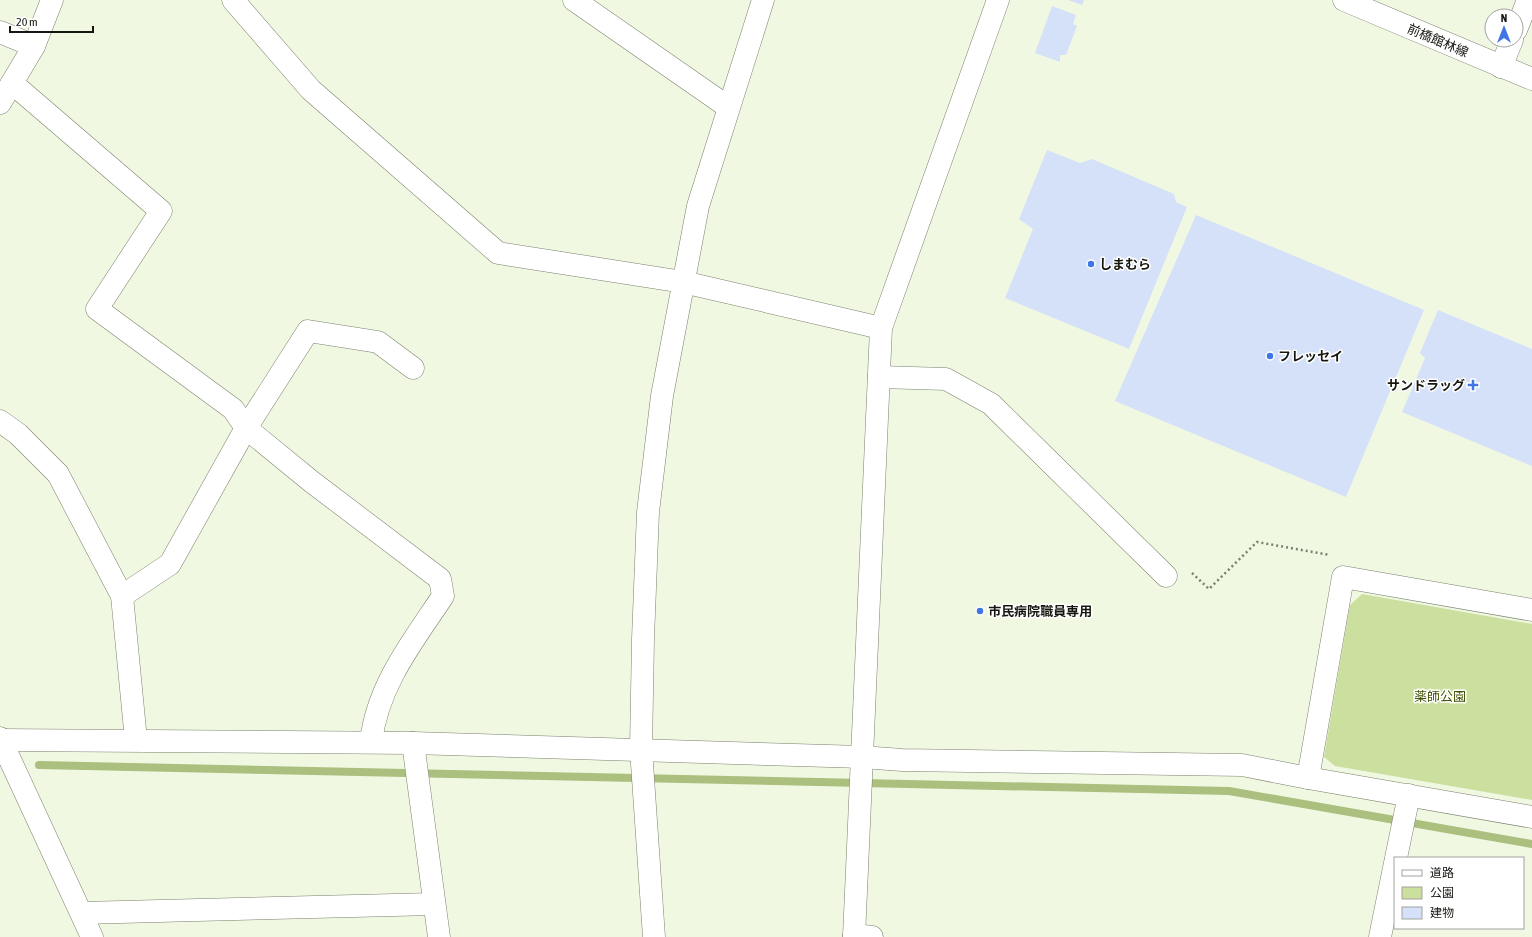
<svg xmlns="http://www.w3.org/2000/svg" width="1532" height="937" viewBox="0 0 1532 937" font-family="'Asap Condensed','Noto Sans JP',sans-serif">
<style>
.green{fill:#cbdf9f}
.lines{fill:none;stroke-linecap:round;stroke-linejoin:round}
.stream{stroke:#abbf7e;stroke-width:8}
.building{fill:#d4e1f9}
.street-casing{stroke:#7a816d;stroke-width:23}
.secondary-casing{stroke:#7a816d;stroke-width:23}
.primary-casing{stroke:#7a816d;stroke-width:23}
.path{stroke:#7b7f71;stroke-width:2.5;stroke-dasharray:2 3;stroke-linecap:butt}
.street{stroke:#fff;stroke-width:22}
.secondary{stroke:#fff;stroke-width:22}
.primary{stroke:#fff;stroke-width:22}
.poi-dot{fill:#3f76e6;stroke:#fff;stroke-width:1.5}
.labels{text-anchor:middle;stroke-width:3;stroke-linejoin:round;paint-order:stroke}
.street-label{font-size:13px;fill:#14160f;stroke:#fff}
.poi-label{font-size:13px;font-weight:bold;fill:#14160f;stroke:#fff;text-anchor:start}
.park-label{font-size:13px;fill:#425206;stroke:#fff}
</style>
<rect width="100%" height="100%" fill="#f1f8e2"/>
<!-- green -->
<path class="green" d="M1362,594L1532,624V800L1335,766L1324,757L1350,605Z"/>
<g class="lines">
<!-- stream -->
<path class="stream" d="M39,765L1229,791L1532,844"/>
</g>
<!-- building -->
<g class="building">
<path d="M1068,0H1084L1082,5Z"/>
<path d="M1052,6L1076,15L1073,24L1077,26L1066,55H1060V62L1035,53Z"/>
<path d="M1047,150L1080,163L1092,159L1174,194L1176,202L1187,207L1129,349L1005,298L1033,229L1019,219Z"/>
<path d="M1196,215L1424,310L1346,497L1115,401Z"/>
<path d="M1438,310L1532,349V466L1402,412L1425,358L1420,353Z"/>
</g>
<g class="lines">
<!-- street casing -->
<g class="street-casing">
<g id="street">
<path d="M233,0L311,90L498,253L683,282L881,328"/>
<path d="M574,0L728,107"/>
<path d="M1516,30L1528,0"/>
<path d="M0,32L34,46"/>
<path d="M1501,67L1512,40"/>
<path d="M12,83L161,211L97,309L233,409L246,428L312,482L440,579L443,596C413,641 377,686 371,742"/>
<path d="M0,103L34,46L52,0"/>
<path d="M879,377L946,379L991,404L1166,576"/>
<path d="M0,421L18,434L58,474L122,596L136,740"/>
<path d="M122,596L170,564L246,428L308,331L378,342L413,368"/>
<path d="M0,738L92,937"/>
<path d="M413,743L439,937"/>
<path d="M862,757L902,760L1242,765L1308,778L1532,817"/>
<path d="M1308,778L1343,577L1532,610"/>
<path d="M1396,858L1409,795"/>
<path d="M82,913L434,904"/>
<path d="M854,935L872,937"/>
<path d="M854,937L881,328L998,0"/>
<path d="M1380,937L1395,863"/>
</g>
</g>
<!-- secondary casing -->
<g class="secondary-casing">
<g id="secondary">
<path d="M0,740L413,743L862,757"/>
<path d="M654,937L641,749L643,639L648,512L662,396L698,206L763,0"/>
</g>
</g>
<!-- primary casing -->
<g class="primary-casing">
<path id="primary" d="M1344,0L1532,79"/>
</g>
<!-- path -->
<path class="path" d="M1192,573L1209,589L1257,542L1330,555"/>
<!-- street -->
<use href="#street" class="street"/>
<!-- secondary -->
<use href="#secondary" class="secondary"/>
<!-- primary -->
<use href="#primary" class="primary"/>
</g>
<!-- markers -->
<g class="poi-dot">
<circle cx="1091" cy="264" r="4"/>
<circle cx="1270" cy="356" r="4"/>
<path d="M1471 379h4v4h4v4h-4v4h-4v-4h-4v-4h4z"/>
<circle cx="980" cy="611" r="4"/>
</g>
<g class="labels">
<!-- street labels -->
<g class="street-label">
<text transform="translate(1438 40) rotate(23)" y="5">前橋館林線</text>
</g>
<!-- poi labels -->
<g class="poi-label">
<text x="1099" y="269">しまむら</text>
<text x="1278" y="361">フレッセイ</text>
<text x="1465" y="390" text-anchor="end">サンドラッグ</text>
<text x="988" y="616">市民病院職員専用</text>
</g>
<!-- park labels -->
<g class="park-label">
<text x="1440" y="701">薬師公園</text>
</g>
</g>
<!-- legend -->
<rect x="1394" y="857" width="130" height="72" fill="#ffffff" stroke="#a1a29f"/>
<rect x="1402" y="870" width="20" height="6" fill="#ffffff" stroke="#a1a29f"/>
<text x="1430" y="877" font-size="12" fill="#14160f">道路</text>
<rect x="1402" y="887" width="20" height="12" fill="#cbdf9f" stroke="#a1a29f"/>
<text x="1430" y="897" font-size="12" fill="#14160f">公園</text>
<rect x="1402" y="907" width="20" height="12" fill="#d4e1f9" stroke="#a1a29f"/>
<text x="1430" y="917" font-size="12" fill="#14160f">建物</text>
<!-- north arrow -->
<g transform="translate(1504 28)"><circle r="19" fill="#ffffff" stroke="#a1a29f"/>
<path d="M0-3L7 15L0 10L-7 15Z" fill="#3f76e6"/>
<text y="-6" font-size="11" font-weight="bold" text-anchor="middle" fill="#14160f">N</text>
</g>
<!-- scale -->
<path d="M10 26v6h83v-6" fill="none" stroke="#14160f" stroke-width="2"/>
<text x="16" y="26" font-size="12" fill="#14160f" stroke="#ffffff" stroke-width="3" paint-order="stroke">20 m</text>
</svg>
